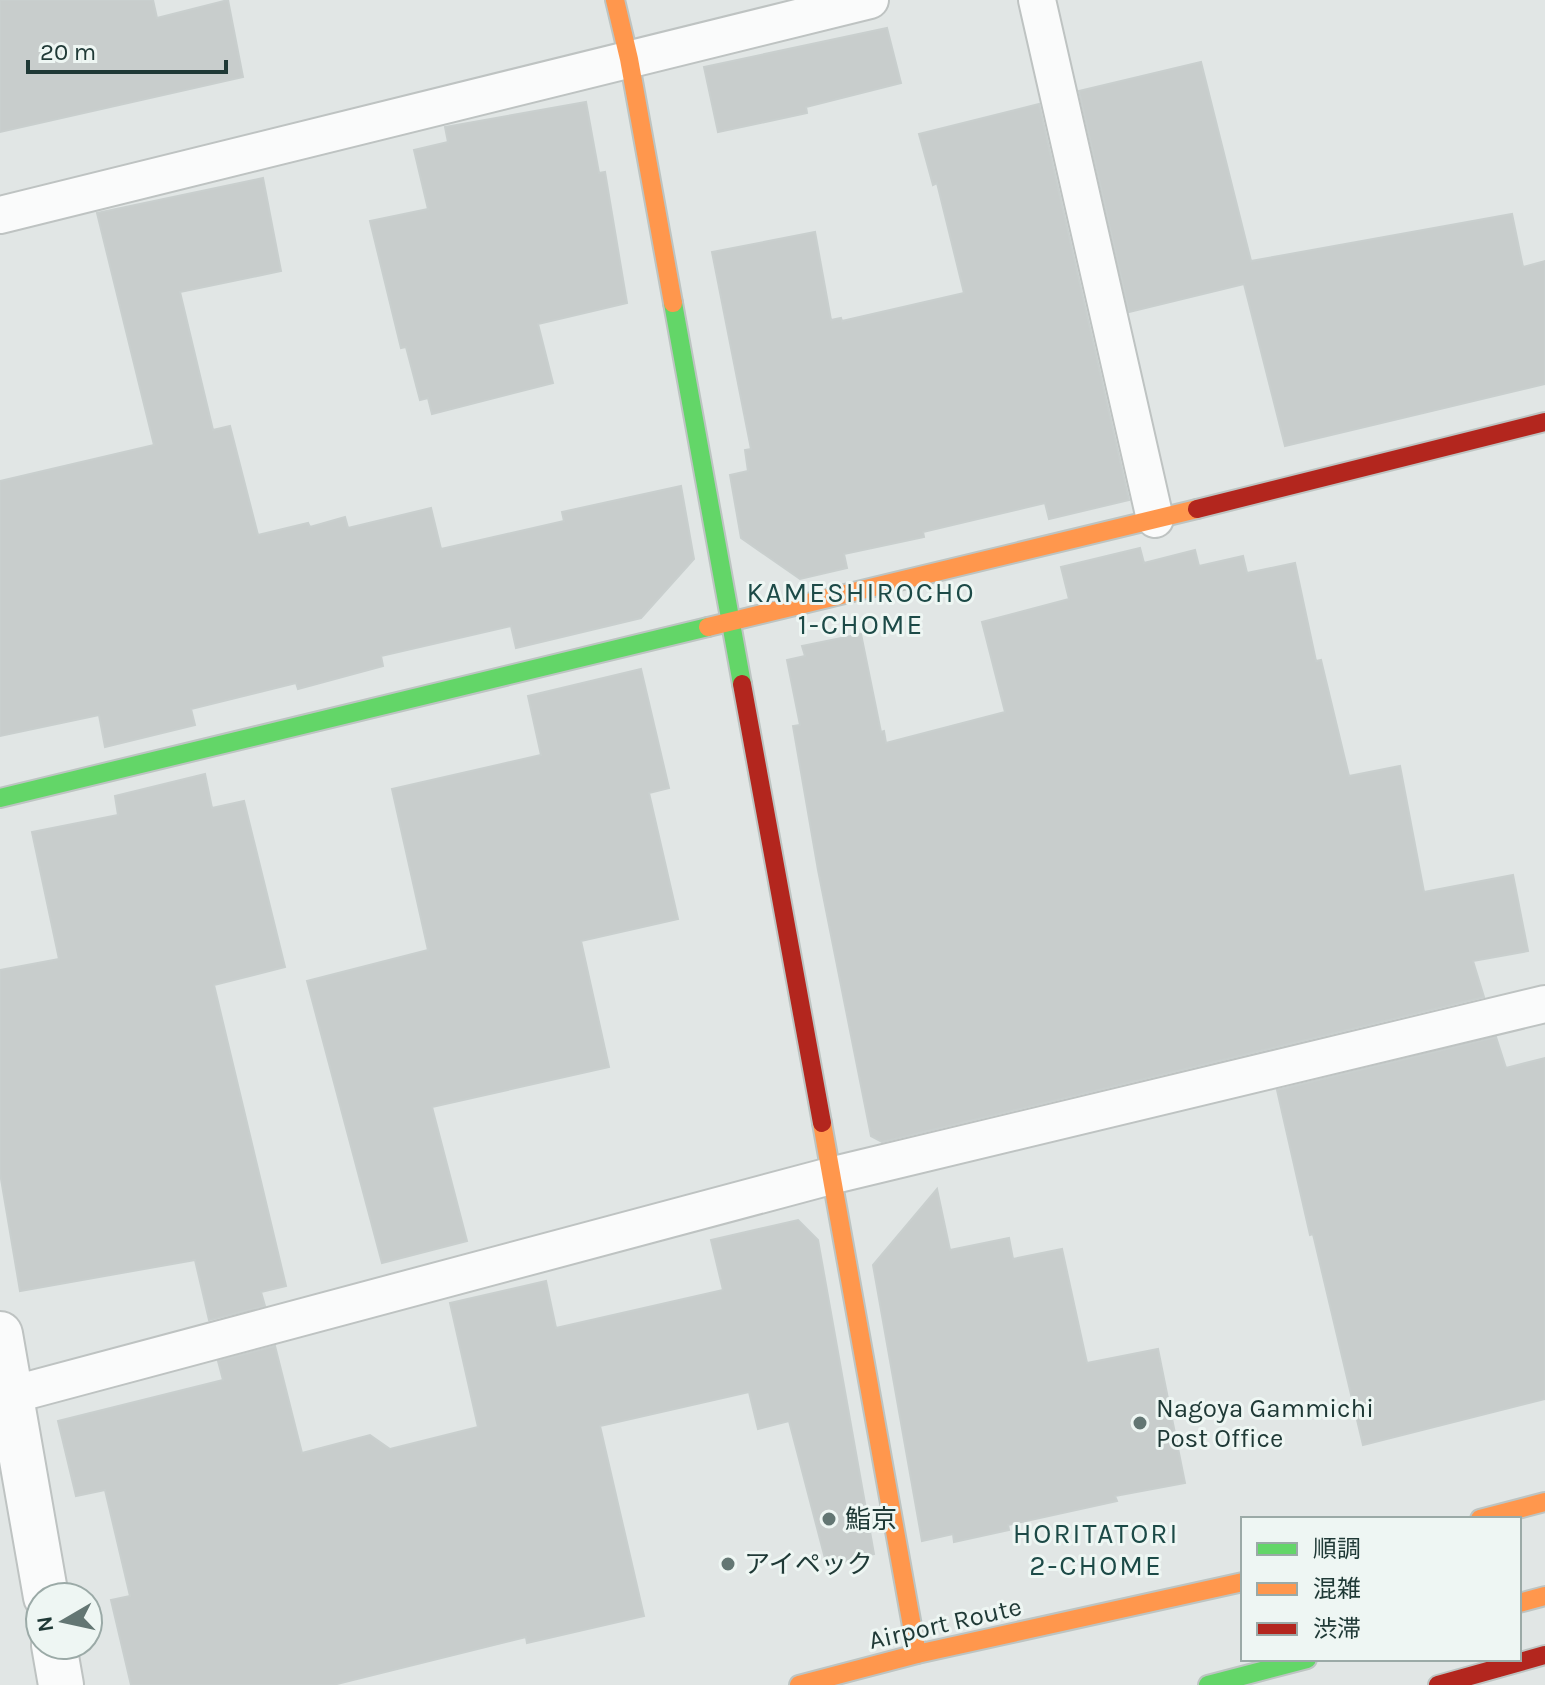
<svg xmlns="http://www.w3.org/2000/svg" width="1545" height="1685" viewBox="0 0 1545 1685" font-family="Karla,'Noto Sans JP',sans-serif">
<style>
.building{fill:#c8cdcc;stroke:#c9cfce;stroke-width:2}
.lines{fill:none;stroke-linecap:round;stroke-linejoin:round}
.lane-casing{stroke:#bec3c2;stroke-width:40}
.street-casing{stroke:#bec3c2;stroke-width:48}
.fast-casing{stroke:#bdc4c2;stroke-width:22}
.slow-casing{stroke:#bdc4c2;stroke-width:22}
.jam-casing{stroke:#bdc4c2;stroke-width:22}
.lane{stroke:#fafbfb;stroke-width:36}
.street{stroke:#fafbfb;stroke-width:44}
.fast{stroke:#63d668;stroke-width:18}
.slow{stroke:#ff974d;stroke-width:18}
.jam{stroke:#b3261e;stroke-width:18}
.poi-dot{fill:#637673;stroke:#eef6f3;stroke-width:3}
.labels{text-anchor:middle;stroke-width:6;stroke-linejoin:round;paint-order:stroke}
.poi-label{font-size:26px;fill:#1f3936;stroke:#eef6f3;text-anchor:start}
.street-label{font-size:26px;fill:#1f3936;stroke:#eef6f3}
.neighbourhood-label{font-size:28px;letter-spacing:2px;fill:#1c4a47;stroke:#eef6f3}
</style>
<rect width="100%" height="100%" fill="#e1e6e5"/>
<!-- building -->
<g class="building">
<path d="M0,0H153L157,18L228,0L243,77L0,132Z"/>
<path d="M887,28L901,83L806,107L807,113L718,132L704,67Z"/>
<path d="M1201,62L1251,261L1512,214L1523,267L1545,261V384L1285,446L1244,284L1129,312L1079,91Z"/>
<path d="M586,102L599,173L605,172L627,303L538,324L553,383L432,414L428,398L420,400L406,347L401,348L370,221L428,209L414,150L448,142L445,127Z"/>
<path d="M1039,104L1129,500L1049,519L1045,503L923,532L924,537L844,554L847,568L800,579L741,538L730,475L748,471L745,450L751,449L712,252L815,232L831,320L841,318L842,321L964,293L937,183L933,185L919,134Z"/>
<path d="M263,178L281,271L180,292L213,430L230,426L258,535L308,523L310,527L345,517L348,528L431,508L441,549L564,521L562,512L681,486L694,559L641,618L516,648L511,626L381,656L383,666L298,689L296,683L191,709L195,725L105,747L99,715L0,736V481L154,445L97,213Z"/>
<path d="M1140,548L1144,563L1195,550L1199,566L1243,556L1247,573L1295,563L1316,661L1321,660L1349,776L1400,766L1424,892L1513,875L1528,951L1473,961L1484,997L882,1142L871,1136L818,870L793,726L800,725L787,660L805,656L802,646L861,634L881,732L884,731L886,743L1005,712L982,622L1069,599L1061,567Z"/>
<path d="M641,669L669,788L649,793L678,919L581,941L609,1067L432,1107L467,1241L382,1263L307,981L428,950L392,789L541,755L528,696Z"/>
<path d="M205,774L212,808L244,801L285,967L214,985L286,1286L261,1292L265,1306L209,1320L195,1260L20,1291L0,1173V970L59,959L32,832L118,815L115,796Z"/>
<path d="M1496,1037L1506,1068L1545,1058V1399L1363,1445L1313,1234L1310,1235L1277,1090Z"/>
<path d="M937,1189L950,1250L1009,1238L1013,1259L1062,1249L1087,1363L1158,1349L1185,1483L1115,1496L1117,1501L1008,1525L1009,1530L954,1542L953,1534L922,1541L873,1265Z"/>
<path d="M798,1220L818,1240L874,1554L827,1566L789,1421L758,1429L749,1392L600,1426L644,1616L527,1643L526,1637L333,1685H131L111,1600L130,1596L105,1490L76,1496L58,1421L223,1380L218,1361L275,1346L302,1453L370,1435L390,1449L478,1427L450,1303L546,1281L556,1328L723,1290L711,1240Z"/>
</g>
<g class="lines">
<!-- lane casing -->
<g class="lane-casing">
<g id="lane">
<path d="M1037,0L1155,519"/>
<path d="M0,215L870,0"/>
<path d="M0,1398L834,1175L1545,1004"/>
</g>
</g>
<!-- street casing -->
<g class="street-casing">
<g id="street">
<path d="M0,1334L46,1597"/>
<path d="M54,1645L61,1685"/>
</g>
</g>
<!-- fast casing -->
<g class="fast-casing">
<g id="fast">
<path d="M673,303L742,684"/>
<path d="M0,798L708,627"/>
<path d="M1208,1685L1307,1659"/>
</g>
</g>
<!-- slow casing -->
<g class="slow-casing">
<g id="slow">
<path d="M615,0L629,59L673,303"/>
<path d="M708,627L1197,509"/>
<path d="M822,1123L917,1654"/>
<path d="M1480,1519L1545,1502"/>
<path d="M1519,1603L1545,1596"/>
<path d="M799,1685L917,1654L1243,1582"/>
</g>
</g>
<!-- jam casing -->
<g class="jam-casing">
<g id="jam">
<path d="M1197,509L1545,422"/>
<path d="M742,684L822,1123"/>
<path d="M1438,1685L1545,1655"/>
</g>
</g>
<!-- lane -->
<use href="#lane" class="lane"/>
<!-- street -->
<use href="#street" class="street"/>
<!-- fast -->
<use href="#fast" class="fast"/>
<!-- slow -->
<use href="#slow" class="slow"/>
<!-- jam -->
<use href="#jam" class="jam"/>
</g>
<!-- markers -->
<g class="poi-dot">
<circle cx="1140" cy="1423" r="8"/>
<circle cx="829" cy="1519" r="8"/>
<circle cx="728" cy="1564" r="8"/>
</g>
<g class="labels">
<!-- poi labels -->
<g class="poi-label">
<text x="1156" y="1417">Nagoya Gammichi<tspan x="1156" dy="30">Post Office</tspan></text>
<text x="845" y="1528">鮨京</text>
<text x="744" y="1573">アイペック</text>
</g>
<!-- street labels -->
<g class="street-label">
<text transform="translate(945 1623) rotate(-13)" y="9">Airport Route</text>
</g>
<!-- neighbourhood labels -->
<g class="neighbourhood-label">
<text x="861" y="602">KAMESHIROCHO<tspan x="861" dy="32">1-CHOME</tspan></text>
<text x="1096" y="1543">HORITATORI<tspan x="1096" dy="32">2-CHOME</tspan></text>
</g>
</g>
<!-- legend -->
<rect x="1241" y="1517" width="280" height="144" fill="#eef6f3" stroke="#9baaa7" stroke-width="2"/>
<rect x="1257" y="1543" width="40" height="12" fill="#63d668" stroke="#9baaa7" stroke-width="2"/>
<text x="1313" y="1557" font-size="24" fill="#1f3936">順調</text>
<rect x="1257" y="1583" width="40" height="12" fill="#ff974d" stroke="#9baaa7" stroke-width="2"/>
<text x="1313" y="1597" font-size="24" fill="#1f3936">混雑</text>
<rect x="1257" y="1623" width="40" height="12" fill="#b3261e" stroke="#9baaa7" stroke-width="2"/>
<text x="1313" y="1637" font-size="24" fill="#1f3936">渋滞</text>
<!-- north arrow -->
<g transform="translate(64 1621) rotate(261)"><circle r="38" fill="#eef6f3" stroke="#9baaa7" stroke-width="2"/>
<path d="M0-6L14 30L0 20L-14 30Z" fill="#637673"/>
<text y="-12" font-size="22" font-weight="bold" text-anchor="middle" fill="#1f3936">N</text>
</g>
<!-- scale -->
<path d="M28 60v12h198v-12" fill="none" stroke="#1f3936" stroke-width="4"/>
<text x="40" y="60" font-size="24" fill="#1f3936" stroke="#eef6f3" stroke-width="6" paint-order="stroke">20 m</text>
</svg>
